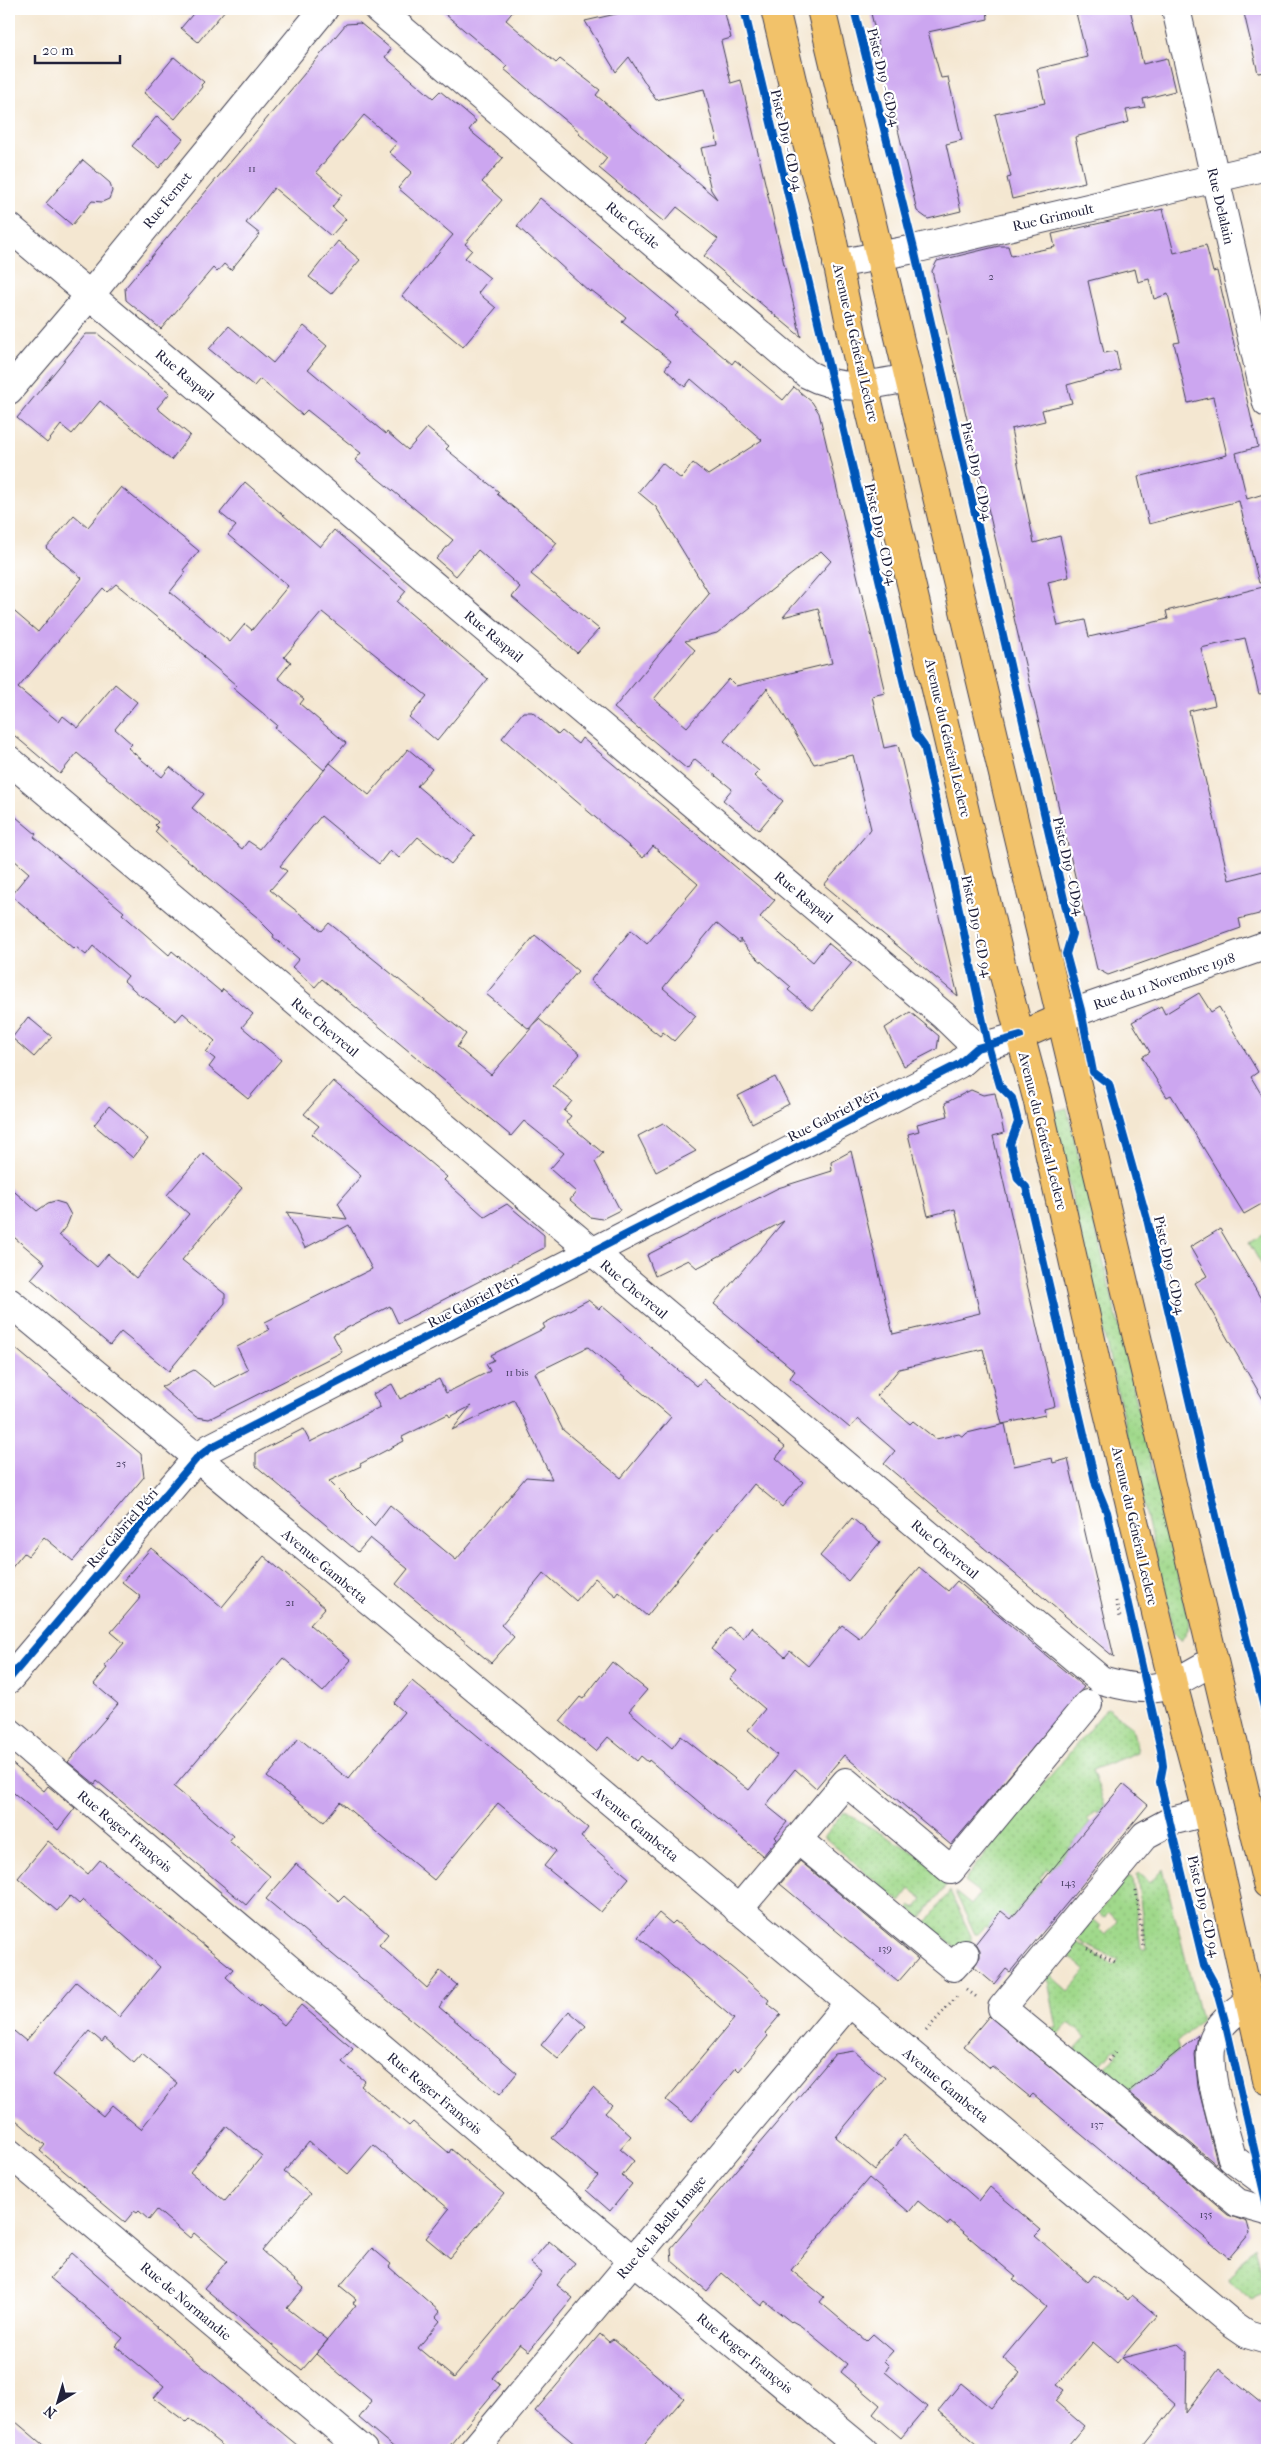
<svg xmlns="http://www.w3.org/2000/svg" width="1276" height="2459" viewBox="0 0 1276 2459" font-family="'IM FELL French Canon',serif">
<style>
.grass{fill:url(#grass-dots);stroke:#617e63}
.pitch{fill:#a0d98b;stroke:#617e63}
.building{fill:#cca6f0;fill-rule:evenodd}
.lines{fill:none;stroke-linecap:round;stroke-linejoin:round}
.minor-casing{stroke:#424052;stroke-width:30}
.major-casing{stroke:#424052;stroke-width:30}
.path{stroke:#424052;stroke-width:3;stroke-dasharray:1 4;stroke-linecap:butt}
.minor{stroke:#fff;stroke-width:28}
.major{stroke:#f2c26a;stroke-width:28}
.cycleway-casing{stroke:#fff;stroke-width:11}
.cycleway{stroke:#0057b8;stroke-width:8}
.labels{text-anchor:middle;stroke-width:4.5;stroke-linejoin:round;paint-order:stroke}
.number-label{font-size:11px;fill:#4c4368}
.street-label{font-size:14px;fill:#22223b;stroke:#fff}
</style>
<defs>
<pattern id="grass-dots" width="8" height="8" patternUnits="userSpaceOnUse" patternTransform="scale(1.25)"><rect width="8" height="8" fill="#a0d98b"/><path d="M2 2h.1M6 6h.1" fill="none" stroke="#8aba79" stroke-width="1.8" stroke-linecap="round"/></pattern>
</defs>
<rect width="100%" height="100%" fill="#fff"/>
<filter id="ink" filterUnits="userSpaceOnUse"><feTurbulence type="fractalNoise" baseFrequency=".02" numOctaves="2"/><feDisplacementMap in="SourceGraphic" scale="10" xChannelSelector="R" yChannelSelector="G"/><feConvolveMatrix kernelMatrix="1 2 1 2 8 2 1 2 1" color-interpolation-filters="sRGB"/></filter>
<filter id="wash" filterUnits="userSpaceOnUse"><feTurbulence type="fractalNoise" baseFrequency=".0096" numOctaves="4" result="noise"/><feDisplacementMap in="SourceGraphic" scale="20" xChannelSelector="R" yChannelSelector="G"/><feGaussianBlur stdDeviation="1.12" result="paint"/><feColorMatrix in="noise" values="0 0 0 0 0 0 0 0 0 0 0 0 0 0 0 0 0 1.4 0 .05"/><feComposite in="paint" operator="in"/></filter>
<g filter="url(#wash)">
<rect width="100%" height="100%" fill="#f4e7d1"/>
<!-- grass -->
<g class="grass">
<path d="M1067,1108L1190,1626L1181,1641L1174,1634L1052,1112Z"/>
<path d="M1107,1708L1132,1727L1138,1752L1092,1770L1105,1805L1098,1813L1095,1811L1087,1820L1090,1823L1051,1871L1047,1869L1040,1878L1042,1881L995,1937L985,1927L978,1934H975L955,1892L971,1905L980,1894L964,1882L975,1866Z"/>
<path d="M844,1812L936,1865L947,1885L921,1918L909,1909L911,1906L915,1909L923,1899L910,1889L900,1902L824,1837Z"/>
<path d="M1163,1869L1201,2020L1176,2043L1178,2051L1131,2090L1103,2071L1119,2051L1114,2049L1098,2068L1075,2049L1086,2037L1069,2023L1058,2035L1050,2029L1057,2028L1048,1981L1044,1979L1052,1969L1055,1972L1051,1976L1068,1991L1086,1971L1065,1953L1075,1941L1113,1965L1118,1960L1084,1944L1077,1938L1093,1919L1101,1926L1099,1928L1106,1935L1117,1921L1109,1913L1104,1918L1098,1913L1128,1876L1132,1878L1141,1949H1146L1137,1875L1139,1873L1150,1883Z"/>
<path d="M950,1891L971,1936V1942L964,1949L959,1950L926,1923Z"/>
<path d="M1254,2246L1264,2291L1252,2300L1228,2280Z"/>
</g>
<!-- pitch -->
<path class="pitch" d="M1267,1232V1274L1249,1243Z"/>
<g id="blocks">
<!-- building -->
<g class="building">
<path d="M197,9H226L198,42L181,28Z"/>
<path d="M439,9H515L506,20L556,63L560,59L600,90L596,95L717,199L711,190L701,148L718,145L704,89L656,100L629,57L616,72L585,21L638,9H724L731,38L721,41L731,83L741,80L801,337L704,256L718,239L677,207L664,222L599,168L607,158L579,134L580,132L504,69L507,66Z"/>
<path d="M870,9H987L988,19L928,32L941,78L948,77L962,140L946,144L961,211L928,219L917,211Z"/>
<path d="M1075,9H1130L1143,64L1167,58L1175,91L1143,99L1145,107L1126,110L1129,122L1075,137L1085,182L1012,199L1007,178L1011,177L995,114L1045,103L1037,69L1087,57Z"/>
<path d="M1243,9H1267V72L1258,73Z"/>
<path d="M360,23L391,49L385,57L433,98L440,91L476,121L469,130L503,158L482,182L502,200L465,244L472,250L465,258L490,278L478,293L496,308L463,347L402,296L453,235L398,188L412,172L389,152L397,143L364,115L316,172L342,195L332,207L346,219L331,236L274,188L246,223L260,234L231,270L224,264L217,272L213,268L161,329L126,300L125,288L346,24Z"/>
<path d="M174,57L204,82L201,85L202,87L175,119L144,93Z"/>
<path d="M157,116L183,139L159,168L132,146Z"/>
<path d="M83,160L110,183L112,191L109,199L102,202L92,201L72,225L46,203Z"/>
<path d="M540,198L678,313L675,316L732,364L735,360L783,400L794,387L812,402L819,413L885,693L872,696L884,748L898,745L958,996L824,885L871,829L853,755L814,764L767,688L724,741L759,771L754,776L783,801L759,830L723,800L732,789L695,759L687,769L614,708L709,594L656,507L638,492L662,463L681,479L693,463L708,475L762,440L691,379L685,387L665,369L671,361L622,322L626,317L591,290L590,292L517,226ZM821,551L831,561L783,617L818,608L832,663L736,686L729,679L687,727L654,699L695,650L685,641L717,633Z"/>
<path d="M1163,209L1174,253L1206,245L1213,272L1217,271L1258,447L1236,453L1247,499L1267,493V582L1259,583L1239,501L1149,524L1138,477L1227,455L1213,397L1188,403L1174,343L1180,342L1168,294L1154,299L1149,279L1138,282L1135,269L1088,281L1104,353L1116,351L1120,370L1067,385L1072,403L1042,410L1045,421L1011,429L1034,543L1060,536L1069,577L1048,582L1058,626L1085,620L1089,637L1168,619L1166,611L1267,586V693L1259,694L1245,638L1201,648L1215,705L1189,711L1229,880L1267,870V912L1239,919L1241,928L1108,975L1097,969L932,271L937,261L999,246H1008L1011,256L1055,247L1052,234Z"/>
<path d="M338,241L360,260L331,294L309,277Z"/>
<path d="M229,326L273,363L304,326L327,346L308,369L386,434L387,432L408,450L427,428L449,446L446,449L499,492L497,494L557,543L531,574L599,629L577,653L512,597L520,587L478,550L456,576L436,559L453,540L355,460L361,453L307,410L302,415L260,379L254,386L209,349Z"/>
<path d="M86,334H98L170,393L157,408L190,435L171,460L100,401L72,434L61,425L47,443L17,418Z"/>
<path d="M245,482L320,547L334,530L406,591L397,602L488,679L437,741L409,717L427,696L322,612L284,657L291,662L278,678L304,699L300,704L346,743L324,770L275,728L277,725L233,688L236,685L203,657L204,656L116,584L107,592L103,588L18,688L59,722L63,716L78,728L115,684L137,702L115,729L132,744L128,748L162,777L170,767L204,794L192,808L242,849L248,841L260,849L330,763L369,795L408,749L432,769L417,786L475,835L451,864L418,837L399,858L390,850L379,864L321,816L280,866L287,871L270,890L322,931L329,923L466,1034L457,1047L491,1075L539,1019L580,1054L553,1086L572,1101L564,1111L571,1116L566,1122L603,1153L595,1162L620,1210L602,1219L590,1217L570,1200L576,1192L550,1169L564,1153L524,1121L511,1136L322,979L315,987L292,967L299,959L273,937L274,935L262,923L263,922L170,846L155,832L158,828L155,825L158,822L77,753L60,774L9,731V607L38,632L82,578L46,548L74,515L88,527L121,487L199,551L183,570L186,572L170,592L230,642L245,624L252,630L288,586L228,535L236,526L220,513Z"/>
<path d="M523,712H532L558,735L562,731L578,744L582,738L775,900L760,917L813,962L828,943L852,963L812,1010L788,990L791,987L750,952L740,939V943L716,923L663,988L696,1016L674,1041L663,1032L660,1036L590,981L631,930L647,944L698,884L653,846L643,858L502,738Z"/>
<path d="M9,811L36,834L34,837L124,912L122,914L169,955L172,951L221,992L223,989L253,1014L242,1027L281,1060L248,1099L209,1067L215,1059L206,1052L215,1041L183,1013L176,1021L143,996L142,997L124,981L128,976L93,946L86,955L76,947L74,949L11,895L29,873L14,860L9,867Z"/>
<path d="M535,935L578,971L529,1029L486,994Z"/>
<path d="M1199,993L1211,1012L1219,1007L1258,1072L1251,1077L1267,1104V1201L1244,1214L1171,1095L1167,1097L1142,1057L1150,1052L1132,1022L1161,1006L1165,1014Z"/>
<path d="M910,1012L939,1036L937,1049L904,1066L885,1028Z"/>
<path d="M28,1017L52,1037L34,1057L12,1038Z"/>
<path d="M775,1077L789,1104L752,1123L738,1096Z"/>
<path d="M333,1081L447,1177L444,1180L485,1217L507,1204L544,1235V1248L398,1323L390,1306L333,1335L342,1352L209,1419L196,1417L161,1387L194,1370L215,1387L248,1370L237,1347L269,1330L265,1322L372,1269L349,1225L305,1248L287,1212L347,1219L338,1203L361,1176L312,1134L319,1126L304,1114Z"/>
<path d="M971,1090L983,1095L995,1093L1004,1133L993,1136L1055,1406L1044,1409L1045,1415L1002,1424L983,1349L899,1369L877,1396L910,1424L913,1421L936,1439L959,1434L963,1437L967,1433L1005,1424L1014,1466L1052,1458L1053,1463L1068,1459L1114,1657L884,1464L895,1451L858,1419L850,1428L790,1378L795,1371L714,1304L784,1221L697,1268L688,1260L655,1276L647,1255L778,1188L832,1171L831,1162L851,1151L893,1334L980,1313L955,1209L928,1216L908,1134L919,1131L917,1124L948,1116L945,1103Z"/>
<path d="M109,1106L148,1139L133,1158L94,1125Z"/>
<path d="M663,1123L696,1151L656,1172L638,1136Z"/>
<path d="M203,1153L242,1188L182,1260L225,1294V1303L169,1371L121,1332L110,1345L31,1279L45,1263L9,1233V1187L37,1211L48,1203L55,1201L65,1204L71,1215L67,1225L59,1235L97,1267L108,1254L136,1278L189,1214L167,1195Z"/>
<path d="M1220,1229L1267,1309V1406L1195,1283L1207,1276L1190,1247Z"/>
<path d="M588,1300L599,1309L602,1306L697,1386L703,1379L785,1447L776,1458L803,1482L782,1507L754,1484L647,1616L619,1592L616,1596L595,1578L576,1601L544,1573L501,1625L514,1637L491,1663L396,1584L408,1569L370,1538L358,1552L256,1466V1453L303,1429L310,1442L380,1407L373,1394L392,1384L400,1399L439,1379L446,1393L490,1371L486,1364L494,1360L491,1355L545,1328L543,1324ZM588,1347L671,1417L621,1478L563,1430L535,1373ZM514,1400L552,1479L526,1477L456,1560L390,1505L374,1526L329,1481L361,1466L360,1464L404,1441L402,1437L448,1414L450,1417L471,1406L452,1430Z"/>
<path d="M9,1343L141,1454L144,1477L73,1561L44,1537L28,1556L24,1553L9,1571Z"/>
<path d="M852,1518L880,1542L848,1581L820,1556Z"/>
<path d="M151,1548L222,1607L264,1556L325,1608L310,1625L351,1660L323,1692L283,1658L174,1787L233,1836L229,1841L270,1876L246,1905L97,1781L95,1784L68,1762L118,1704L94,1684L107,1668L104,1666L124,1643L111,1632L141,1597L122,1582Z"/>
<path d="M919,1567L948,1591L957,1581L1084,1687L951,1845L844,1755L816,1788L795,1769L766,1805L787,1822L775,1837L777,1839L763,1856L649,1760L648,1762L641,1756L637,1761L608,1737L596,1751L560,1721L580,1697L583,1699L612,1662L647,1690L629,1711L672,1748L681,1736L749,1790L777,1755L748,1730L765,1709L730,1679L737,1671L711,1649L729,1627L743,1638L751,1627L785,1657L790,1651L808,1666L842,1625L859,1638Z"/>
<path d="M412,1681L588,1828L581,1837L629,1878L601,1912L544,1866L556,1851L498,1803L434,1880L340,1802L324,1822L267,1777L299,1738L348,1779L404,1712L394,1703Z"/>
<path d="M9,1761L44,1791L48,1786L75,1808L58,1830L9,1789Z"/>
<path d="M1123,1784L1148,1805L1010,1972L1006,1969L994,1984L974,1967L980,1957V1950L976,1943L1001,1911L1011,1919Z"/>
<path d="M48,1841L88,1874L100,1860L233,1969L226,1977L259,2007L260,2005L284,2025L301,2005L353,2049L342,2062L365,2081L361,2086L409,2126L413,2122L449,2153L451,2149L504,2194L450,2258L426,2238L449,2209L373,2145L348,2174L309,2142L284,2172L310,2194L262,2251L304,2288L287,2308L328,2340L302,2370L204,2288L227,2261L194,2233L190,2238L157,2210L149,2220L139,2211L137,2213L134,2211L125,2222L40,2151L45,2145L9,2114V2027L26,2041L76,1982L119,2017L160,1967L83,1900L79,1904L70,1896L57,1911L18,1878ZM89,2031L102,2042L105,2038L134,2063L142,2054L177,2083L141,2129L112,2105L103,2116L53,2075ZM227,2126L262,2156L225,2201L190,2172Z"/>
<path d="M800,1861L918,1959L898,1982L780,1884Z"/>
<path d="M296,1864L339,1901L344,1896L388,1934L379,1945L427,1988L440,1971L457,1985L439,2007L517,2073L500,2094L266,1899Z"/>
<path d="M659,1913L672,1924L675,1921L742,1976L769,2000L767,2003L781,2014L765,2033L768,2036L739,2071L736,2068L692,2121L666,2100L734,2019L638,1937Z"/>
<path d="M569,2011L586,2026L558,2059L541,2045Z"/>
<path d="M989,2016L1228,2215L1247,2222L1250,2233L1229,2258L1033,2094L1030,2097L992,2066L990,2068L964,2046Z"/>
<path d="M1198,2035L1195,2055L1198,2087L1217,2162L1222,2169L1128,2092Z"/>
<path d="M854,2051L885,2078L836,2137L875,2170L904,2135L979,2201L990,2187L1041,2230L1035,2236L1088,2282L1094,2275L1128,2300L1132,2295L1157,2316L1117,2363L1093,2342L1057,2385L1064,2390L1055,2401L1084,2426L1064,2450H984L938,2411L961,2383L991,2408L1020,2373L1003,2358L1046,2307L1013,2279L1016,2277L950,2221L947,2225L918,2201L909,2212L869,2178L791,2270L824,2297L820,2302L866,2341L873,2334L893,2351L884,2361L889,2366L885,2372L927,2407L901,2438L873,2414L880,2405L841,2372L847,2364L801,2326L792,2321L791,2322L765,2301L761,2306L722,2273L707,2291L672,2261L671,2248L835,2054Z"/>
<path d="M593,2088L612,2105L605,2113L631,2136L620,2149L634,2161L622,2176L632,2184L610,2211L586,2190L598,2176L552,2138Z"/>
<path d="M549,2241L575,2263L557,2285L573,2298L529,2351L520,2344L492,2378L500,2385L446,2450H397L359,2418L372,2401L316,2354L356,2305L353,2303L356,2299L340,2286L372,2248L391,2264L389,2267L440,2312L436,2317L440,2321L418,2348L454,2378L542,2273L530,2263Z"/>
<path d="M72,2253L198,2363L303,2450H228L189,2419L186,2422L154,2398L164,2386L116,2346L123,2338L50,2278Z"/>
<path d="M600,2334L609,2342L613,2339L684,2398L639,2450H582L535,2411Z"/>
<path d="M1178,2344L1187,2352L1186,2413L1219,2369L1267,2408V2450H1140L1176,2405L1122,2358Z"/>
<path d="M9,2416L49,2450H9Z"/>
</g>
</g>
</g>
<g filter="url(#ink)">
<use href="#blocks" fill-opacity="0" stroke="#424052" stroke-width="1"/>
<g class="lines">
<!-- minor casing -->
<g class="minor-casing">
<g id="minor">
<path d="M378,9L807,374C842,393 872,385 908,378"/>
<path d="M1176,9L1267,403"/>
<path d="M9,227L943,1015L977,1048"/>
<path d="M837,264L914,249L1267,166"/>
<path d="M9,390L90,295L324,9"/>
<path d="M9,760L1101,1680C1156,1695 1165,1689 1213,1661"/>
<path d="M1061,1018L1081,1010L1267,945"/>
<path d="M9,1302L517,1723L1231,2323L1247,2334L1267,2340"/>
<path d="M9,1679L196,1459L210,1448L959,1064L977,1048L1020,1036"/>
<path d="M9,1732L623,2252L863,2450"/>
<path d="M1207,1812L1171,1821L1145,1835L1002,2008L1238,2203L1267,2211"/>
<path d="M797,1839L953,1967L965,1954"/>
<path d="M738,1910L846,1782L951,1870L1088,1704"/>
<path d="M1251,2001C1236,2011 1216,2025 1212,2043C1205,2070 1225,2130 1232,2158L1267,2184"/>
<path d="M9,2153L363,2450"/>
<path d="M474,2450L848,2004"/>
</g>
</g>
<!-- major casing -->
<g class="major-casing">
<g id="major">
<path d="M775,9L805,136L829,223L853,338L1002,968L1037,1098L1096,1362L1173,1684L1207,1812L1267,2080"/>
<path d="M821,9L1267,1884"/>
<path d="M1020,1036L1061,1018"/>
</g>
</g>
<!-- path -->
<g class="path">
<path d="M1116,1601L1120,1617"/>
<path d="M1136,1890L1144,1949"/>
<path d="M1087,1948L1115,1962"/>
<path d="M967,1990L978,1998"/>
<path d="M926,2031L959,1994"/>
<path d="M1108,2061L1117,2050"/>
</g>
<!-- minor -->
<use href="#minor" class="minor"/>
<!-- major -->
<use href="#major" class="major"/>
<!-- cycleway casing -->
<g class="cycleway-casing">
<g id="cycleway">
<path d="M744,9L916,735L924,746L988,1045L1000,1086L1012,1098L1018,1122L1010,1144L1018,1179L1026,1187L1096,1485L1107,1512L1161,1750L1163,1766L1160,1782L1204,1965L1215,1985L1225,2021L1267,2206"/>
<path d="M854,9L914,249L1072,934L1066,954L1081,1010L1093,1072L1109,1084L1147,1219L1227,1563L1267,1719"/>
<path d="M9,1679L196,1459L210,1448L959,1064L977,1048L1020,1036"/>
</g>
</g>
<!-- cycleway -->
<use href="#cycleway" class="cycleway"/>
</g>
</g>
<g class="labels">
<!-- number labels -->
<g class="number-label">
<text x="252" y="172">11</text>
<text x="991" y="280">2</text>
<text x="517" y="1376">11 bis</text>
<text x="121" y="1467">25</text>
<text x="290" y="1606">21</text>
<text x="1068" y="1886">143</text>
<text x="885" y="1952">139</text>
<text x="1097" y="2128">137</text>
<text x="1206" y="2218">135</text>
</g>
<!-- street labels -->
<g class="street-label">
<text transform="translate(884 77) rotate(76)" y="5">Piste D19 - CD94</text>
<text transform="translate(787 140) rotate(77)" y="5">Piste D19 - CD 94</text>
<text transform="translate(167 200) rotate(-51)" y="5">Rue Fernet</text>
<text transform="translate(1221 206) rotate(77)" y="5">Rue Delalain</text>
<text transform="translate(1053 217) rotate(-13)" y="5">Rue Grimoult</text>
<text transform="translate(633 225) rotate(40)" y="5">Rue Cécile</text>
<text transform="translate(856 343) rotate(77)" y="5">Avenue du Général Leclerc</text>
<text transform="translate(185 375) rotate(40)" y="5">Rue Raspail</text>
<text transform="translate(977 471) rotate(77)" y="5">Piste D19 - CD94</text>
<text transform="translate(881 534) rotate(77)" y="5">Piste D19 - CD 94</text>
<text transform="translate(494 636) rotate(40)" y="5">Rue Raspail</text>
<text transform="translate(948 738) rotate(77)" y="5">Avenue du Général Leclerc</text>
<text transform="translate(1069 866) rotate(77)" y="5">Piste D19 - CD94</text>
<text transform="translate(804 897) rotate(40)" y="5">Rue Raspail</text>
<text transform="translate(977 926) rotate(78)" y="5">Piste D19 - CD 94</text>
<text transform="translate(1164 981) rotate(-19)" y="5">Rue du 11 Novembre 1918</text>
<text transform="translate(325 1027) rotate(40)" y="5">Rue Chevreul</text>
<text transform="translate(833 1115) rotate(-27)" y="5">Rue Gabriel Péri</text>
<text transform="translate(1043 1131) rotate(76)" y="5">Avenue du Général Leclerc</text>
<text transform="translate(1170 1265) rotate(77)" y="5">Piste D19 - CD94</text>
<text transform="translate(634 1289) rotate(40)" y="5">Rue Chevreul</text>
<text transform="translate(473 1301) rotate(-27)" y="5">Rue Gabriel Péri</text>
<text transform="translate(1135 1526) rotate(77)" y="5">Avenue du Général Leclerc</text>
<text transform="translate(122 1528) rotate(-49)" y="5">Rue Gabriel Péri</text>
<text transform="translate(945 1549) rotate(40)" y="5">Rue Chevreul</text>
<text transform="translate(325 1566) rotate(40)" y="5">Avenue Gambetta</text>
<text transform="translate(636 1824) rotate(40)" y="5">Avenue Gambetta</text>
<text transform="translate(125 1831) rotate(40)" y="5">Rue Roger François</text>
<text transform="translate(1204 1906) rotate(77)" y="5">Piste D19 - CD 94</text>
<text transform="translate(946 2085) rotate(40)" y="5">Avenue Gambetta</text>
<text transform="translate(435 2093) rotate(40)" y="5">Rue Roger François</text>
<text transform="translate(661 2227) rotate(-50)" y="5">Rue de la Belle Image</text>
<text transform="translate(186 2301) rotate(40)" y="5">Rue de Normandie</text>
<text transform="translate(745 2353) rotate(39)" y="5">Rue Roger François</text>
</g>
</g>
<!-- margin -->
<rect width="1276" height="2459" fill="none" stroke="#fff" stroke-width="30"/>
<!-- north arrow -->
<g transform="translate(58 2402) rotate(218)" stroke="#ffffff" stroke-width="4" paint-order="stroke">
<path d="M0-4L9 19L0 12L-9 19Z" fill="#22223b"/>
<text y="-8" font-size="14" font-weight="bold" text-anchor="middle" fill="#22223b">N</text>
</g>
<!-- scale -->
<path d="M35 55v8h85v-8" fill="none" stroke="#22223b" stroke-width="2.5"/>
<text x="42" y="55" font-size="15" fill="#22223b" stroke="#ffffff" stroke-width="4" paint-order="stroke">20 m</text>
</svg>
